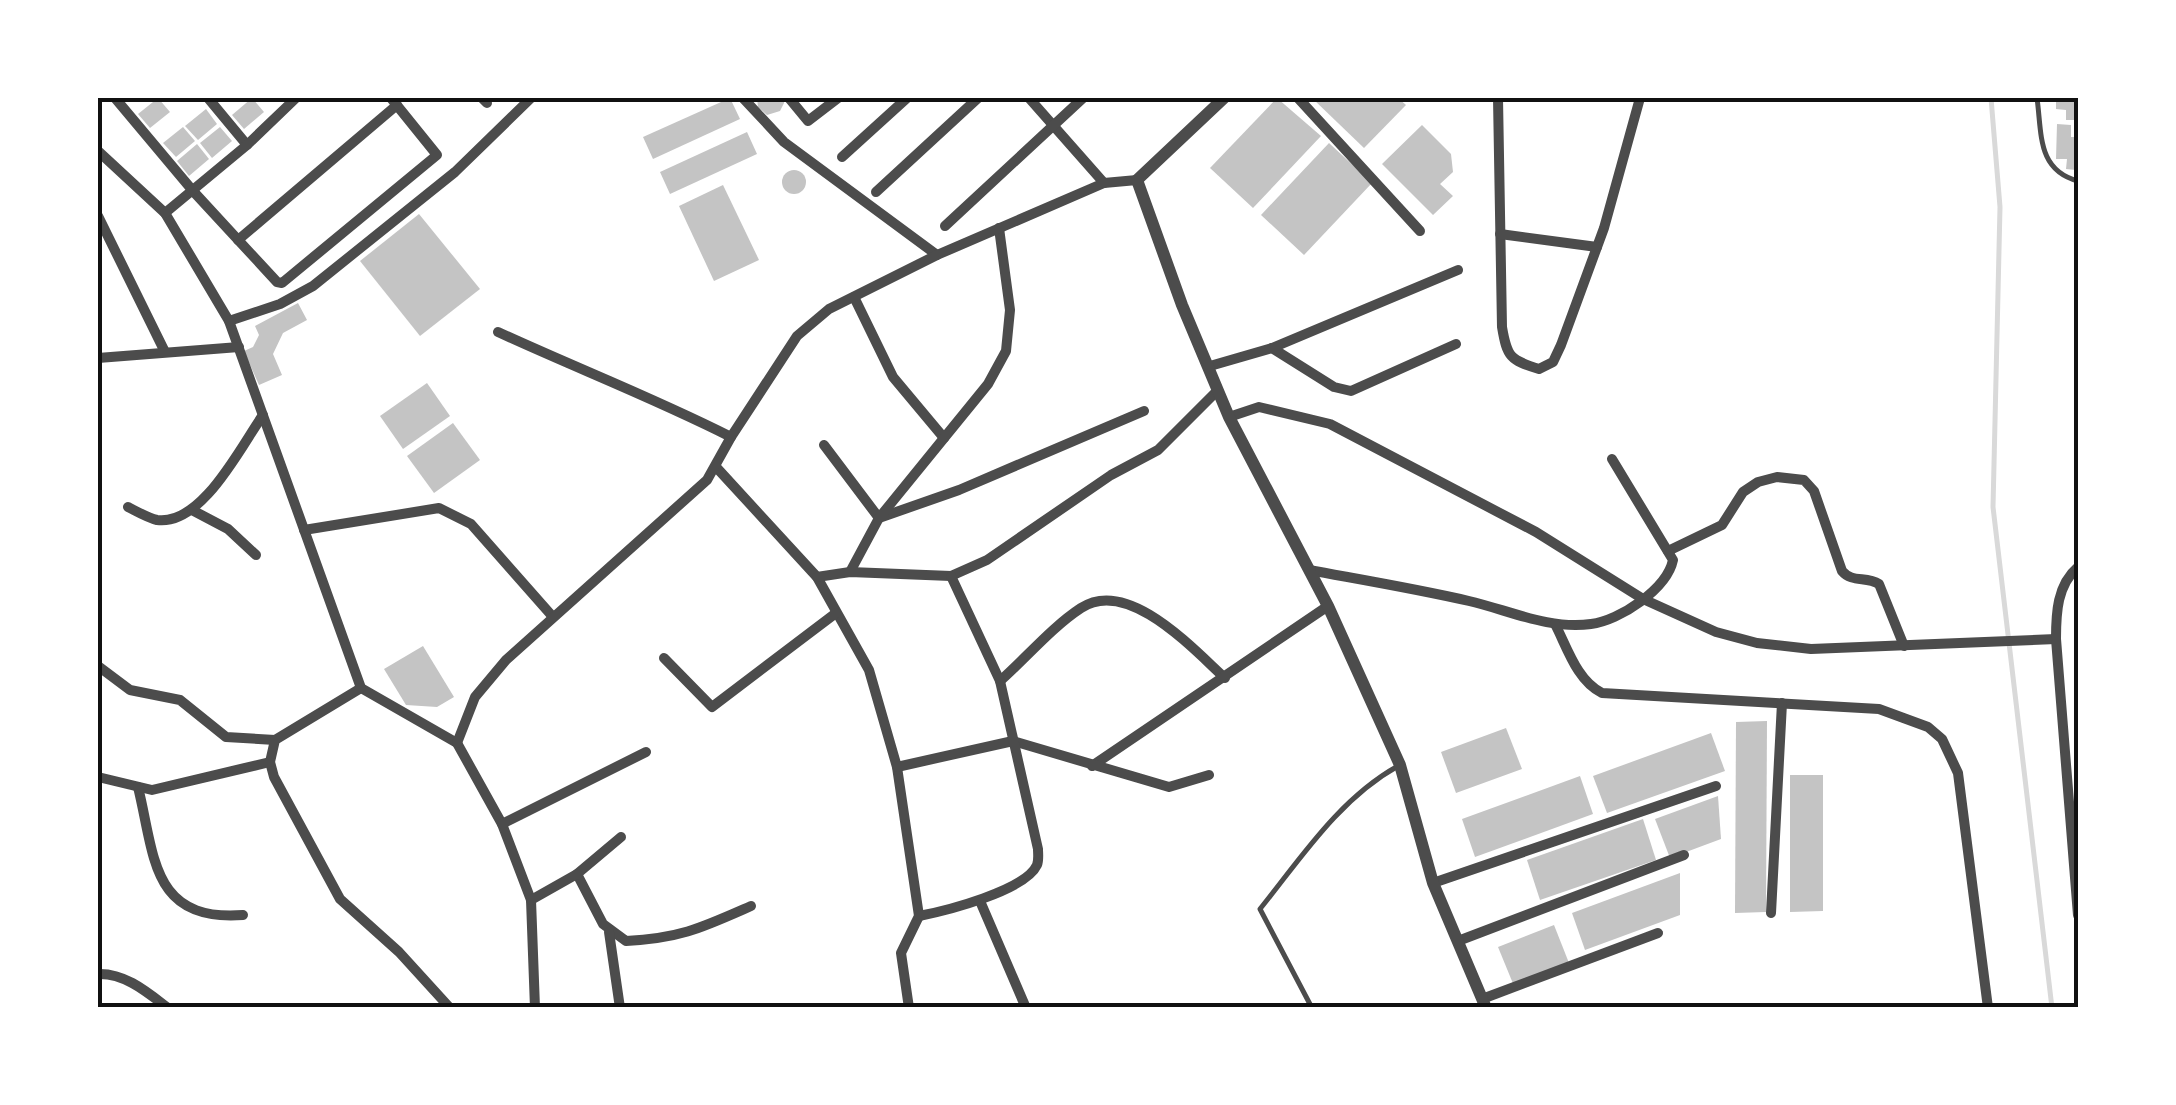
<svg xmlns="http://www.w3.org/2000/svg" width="2176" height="1105" viewBox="0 0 2176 1105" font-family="'Alegreya Sans',sans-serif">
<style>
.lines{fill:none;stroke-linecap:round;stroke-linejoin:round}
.stream{stroke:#d9d9d9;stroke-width:5}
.building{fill:#c4c4c4}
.service{stroke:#4c4c4c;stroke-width:5}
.minor{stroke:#4c4c4c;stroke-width:10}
.tertiary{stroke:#4c4c4c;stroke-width:12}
.neatline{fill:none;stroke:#111;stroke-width:4}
</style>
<rect width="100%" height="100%" fill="#fff"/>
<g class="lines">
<!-- stream -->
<path class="stream" d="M1991,98L2000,207L1993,507L2052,1008"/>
</g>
<!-- building -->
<g class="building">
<path d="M158,98L170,112L150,128L138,114Z"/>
<path d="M252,98L264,112L244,129L232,115Z"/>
<path d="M730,98L740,119L653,159L643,137Z"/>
<path d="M757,98H784V103L780,111L767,115L758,107Z"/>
<path d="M1277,98L1321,136L1253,208L1210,168Z"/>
<path d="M1312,98H1398L1406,105L1364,148Z"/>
<path d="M2056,98H2078L2076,120H2066V110L2056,109Z"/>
<path d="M206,109L217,124L198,140L185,126Z"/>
<path d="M2057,124L2071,125V137H2078L2076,170L2066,169L2067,159H2056Z"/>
<path d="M1422,125L1451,154L1453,172L1440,184L1453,196L1433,215L1382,164Z"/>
<path d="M183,127L195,141L176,157L163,143Z"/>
<path d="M220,127L232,141L212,158L200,143Z"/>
<path d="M747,132L757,154L670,194L660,172Z"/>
<path d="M1329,143L1372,183L1304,255L1261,215Z"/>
<path d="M197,144L209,159L189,176L177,161Z"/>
<circle cx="794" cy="182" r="12"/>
<path d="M723,185L759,260L714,281L679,206Z"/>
<path d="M419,214L480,289L420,336L360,261Z"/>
<path d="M298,303L307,320L283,333L273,354L282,375L259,385L244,351L253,347L259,335L255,326Z"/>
<path d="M427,383L450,416L403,449L380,416Z"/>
<path d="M453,423L480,460L434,493L407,456Z"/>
<path d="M423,646L454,697L437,707L406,705L384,669Z"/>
<path d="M1767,721L1766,912L1735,913L1736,722Z"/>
<path d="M1506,728L1522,769L1456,793L1441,752Z"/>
<path d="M1711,733L1725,771L1607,813L1593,776Z"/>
<path d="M1790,775H1823V911L1790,912Z"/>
<path d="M1580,776L1593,814L1475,857L1462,819Z"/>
<path d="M1718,796L1721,839L1670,858L1655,819Z"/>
<path d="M1643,819L1656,860L1540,900L1527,860Z"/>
<path d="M1680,873V915L1585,950L1572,913Z"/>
<path d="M1554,925L1569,963L1514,986L1498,947Z"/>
</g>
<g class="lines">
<!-- service -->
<g class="service">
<path d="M2037,98C2042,134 2037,170 2078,181"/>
<path d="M1312,1008L1260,909C1301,858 1339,799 1398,766"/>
</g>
<!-- minor -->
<g class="minor">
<path d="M115,98L193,191L277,282L282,283L437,155L391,98"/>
<path d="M208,98L247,145"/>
<path d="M482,98L487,103"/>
<path d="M743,98L784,142L937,255"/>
<path d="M789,98L808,121L838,98"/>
<path d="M1029,98L1104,183"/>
<path d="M1298,98L1420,231"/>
<path d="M1498,98L1502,327C1507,357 1510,360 1539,369L1553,362L1561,345L1604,228L1640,98"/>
<path d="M98,151L165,213L229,321L361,688L457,743L502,824L531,900L535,1008"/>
<path d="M842,157L907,98"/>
<path d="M876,192L978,98"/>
<path d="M165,213L247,145L296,98"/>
<path d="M98,216L165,352"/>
<path d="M945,226L1083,98"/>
<path d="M1500,234L1597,247"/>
<path d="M238,240L397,105"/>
<path d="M854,297L893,377L944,438"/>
<path d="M229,321L280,304L313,286L455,172L531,98"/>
<path d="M498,332C576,368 654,398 731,437"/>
<path d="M1272,348L1334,387L1351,391L1456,344"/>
<path d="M98,358L239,347"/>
<path d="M1210,366L1272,348L1458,270"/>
<path d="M1229,417L1259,407L1330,424L1536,532L1643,599L1716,632L1757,643L1811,649L2056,639"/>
<path d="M824,445L879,518L959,490L1144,411"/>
<path d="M716,467L817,577L869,670L897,767L919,916L901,953L909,1008"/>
<path d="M128,507C136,511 148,518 157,520C202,526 241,446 263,415"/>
<path d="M192,510L228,529L256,555"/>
<path d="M304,530L439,508L471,524L553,617"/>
<path d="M1668,551L1722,525L1743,492L1758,482L1777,477L1804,480L1814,491L1842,571C1852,583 1866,576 1879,584L1904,646"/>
<path d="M2078,567C2057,585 2056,613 2056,639L2078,915"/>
<path d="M1309,570C1363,580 1417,589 1469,601C1508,610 1550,630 1591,624C1619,621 1667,589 1673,560L1612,459"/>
<path d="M850,572L879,518L988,384L1006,351L1010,310L999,228"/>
<path d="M817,577L850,572L951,576L987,560L1111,475L1158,450L1218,390"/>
<path d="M1555,624C1567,647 1577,681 1602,693L1879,709L1928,727L1942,739L1958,773L1988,1008"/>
<path d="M664,658L712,707L836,613"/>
<path d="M98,666L130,690L180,700L226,737L275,740"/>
<path d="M1000,681C1026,658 1052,627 1081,608C1128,577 1193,649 1225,678"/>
<path d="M361,688L275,740L270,762L274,777L340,899L399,952L450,1008"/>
<path d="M457,743L475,697L506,660L707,480L731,437L797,336L829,309L937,255L1104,183L1137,180"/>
<path d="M1092,766L1328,606"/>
<path d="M897,767L1013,741L1169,787L1209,775"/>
<path d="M98,777L152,790L270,762"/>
<path d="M138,787C155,856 151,922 243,915"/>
<path d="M502,824L646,752"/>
<path d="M621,837L577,874L603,924L626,941C681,938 701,928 751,906"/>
<path d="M1433,883L1716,786"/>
<path d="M531,900L577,874"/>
<path d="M980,901L1026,1008"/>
<path d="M1771,913L1782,703"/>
<path d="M919,916C945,911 1025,891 1037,865C1039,860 1038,854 1038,849L1000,681L951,576"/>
<path d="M609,932L620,1008"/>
<path d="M1458,941L1684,855"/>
<path d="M98,974C125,973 147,992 168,1008"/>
<path d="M1482,999L1658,933"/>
</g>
<!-- tertiary -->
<path class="tertiary" d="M1224,98L1137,180L1182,305L1229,417L1328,606L1400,765L1433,883L1486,1008"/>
</g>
<!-- border -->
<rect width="2176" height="1105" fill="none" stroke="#ffffff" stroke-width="200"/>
<rect x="100" y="100" width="1976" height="905" class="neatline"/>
</svg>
